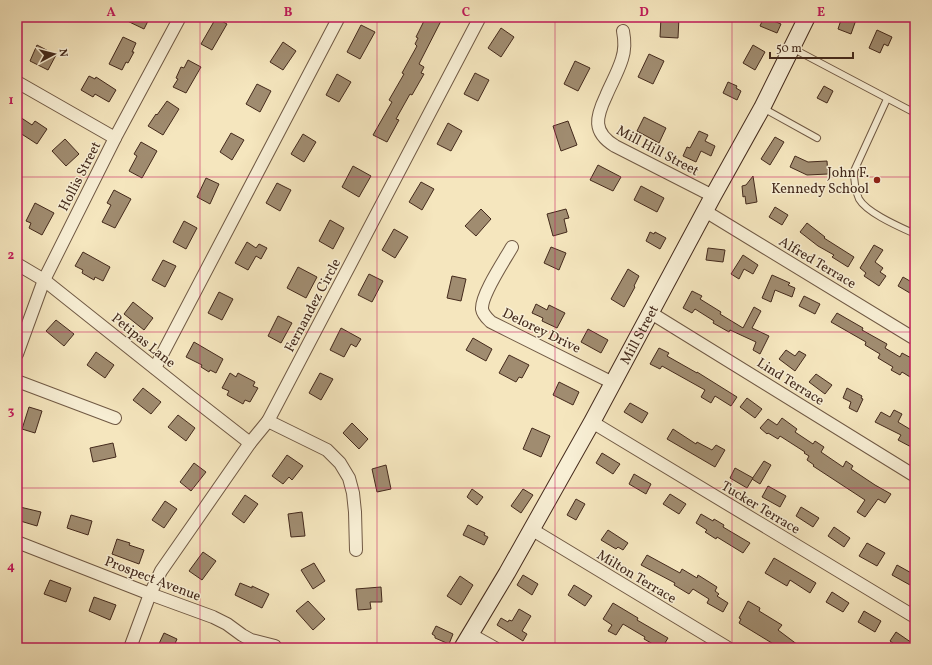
<svg xmlns="http://www.w3.org/2000/svg" width="932" height="665" viewBox="0 0 932 665" font-family="Vollkorn,serif">
<style>
.building{fill:#a08c70;stroke:#442a1c}
.lines{fill:none;stroke-linecap:round;stroke-linejoin:round}
.lane-casing{stroke:#705944;stroke-width:8}
.street-casing{stroke:#705944;stroke-width:14}
.secondary-casing{stroke:#442a1c;stroke-width:18}
.lane{stroke:#f8efd5;stroke-width:6}
.street{stroke:#f8efd5;stroke-width:12}
.secondary{stroke:#f8efd5;stroke-width:16}
.grid{fill:none;stroke:#c2185b;stroke-width:1;stroke-opacity:0.55}
.poi-dot{fill:#8f2418;stroke:#f8efd5;stroke-width:1.5}
.labels{text-anchor:middle;stroke-width:3;stroke-linejoin:round;paint-order:stroke}
.street-label{font-size:14px;fill:#442a1c;stroke:#f8efd5}
.poi-label{font-size:14px;fill:#442a1c;stroke:#f8efd5;text-anchor:end}
.neatline{fill:none;stroke:#c2185b;stroke-width:1.5}
.grid-label{font-size:13px;text-anchor:middle;font-weight:bold;fill:#c2185b}
</style>
<rect width="100%" height="100%" fill="#f5e6be"/>
<filter id="stains"><feTurbulence type="fractalNoise" baseFrequency=".005" numOctaves="4"/><feColorMatrix values="0 0 0 0 .2 0 0 0 0 .09 0 0 0 0 .02 0 0 0 .5 -.17"/></filter>
<radialGradient id="worn" r=".72"><stop offset=".6" stop-color="#630" stop-opacity="0"/><stop offset="1" stop-color="#630" stop-opacity=".3"/></radialGradient>
<!-- building -->
<g class="building">
<path d="M119,17H150L144,29Z"/>
<path d="M426,17H443L419,64L424,67L421,73L424,74L412,95L410,94L396,119L399,120L387,142L373,135L392,102L389,100L404,74L402,73L417,46L415,44L418,38L416,37Z"/>
<path d="M661,17H679L678,38L660,37Z"/>
<path d="M764,17L781,24L777,33L760,26Z"/>
<path d="M842,17H857L851,34L838,29Z"/>
<path d="M216,18L227,24L212,50L201,44Z"/>
<path d="M361,25L375,32L360,59L347,52Z"/>
<path d="M501,28L514,37L501,57L488,48Z"/>
<path d="M877,30L892,37L888,46L884,44L880,53L869,48Z"/>
<path d="M123,37L136,43L132,52H134L128,63L126,62L122,70L109,64Z"/>
<path d="M283,42L296,51L283,70L270,62Z"/>
<path d="M37,45L56,55L48,70L30,61Z"/>
<path d="M753,45L765,52L755,70L743,63Z"/>
<path d="M649,54L664,61L653,84L638,77Z"/>
<path d="M188,60L201,67L186,93L173,87L178,79L176,78L181,67L184,68Z"/>
<path d="M575,61L590,68L578,91L564,84Z"/>
<path d="M475,73L489,80L478,101L464,94Z"/>
<path d="M337,74L351,82L339,102L326,95Z"/>
<path d="M89,76L95,79L96,77L116,90L109,102L95,94L93,97L81,90Z"/>
<path d="M728,82L737,86L736,88L741,91L737,100L723,93Z"/>
<path d="M257,84L271,91L260,112L246,104Z"/>
<path d="M824,86L833,91L827,103L817,98Z"/>
<path d="M167,101L179,109L163,135L148,126L156,114L157,115Z"/>
<path d="M17,115L32,125L35,121L47,129L37,144L17,131Z"/>
<path d="M644,117L666,128L659,143L637,131Z"/>
<path d="M568,121L577,145L561,151L553,126Z"/>
<path d="M448,123L462,131L451,151L437,144Z"/>
<path d="M699,131L708,135L705,141L715,146L711,156L701,151L696,162L683,156L687,147L690,148Z"/>
<path d="M231,133L244,140L232,160L220,152Z"/>
<path d="M303,134L316,142L304,162L291,154Z"/>
<path d="M775,137L784,142L770,165L761,159Z"/>
<path d="M65,139L79,154L66,166L52,151Z"/>
<path d="M141,142L157,151L142,178L129,171L137,156L134,154Z"/>
<path d="M795,156L808,162L827,161L828,174L807,175L790,167Z"/>
<path d="M598,165L621,177L613,191L590,180Z"/>
<path d="M353,166L371,176L359,197L342,187Z"/>
<path d="M753,176L757,202L746,204L745,196L743,197L742,186L746,185Z"/>
<path d="M206,178L219,184L210,204L197,197Z"/>
<path d="M421,182L434,189L422,210L409,202Z"/>
<path d="M277,183L291,190L280,211L266,203Z"/>
<path d="M641,186L664,198L657,212L634,200Z"/>
<path d="M114,190L131,199L115,228L102,222L111,205L107,203Z"/>
<path d="M35,203L54,213L42,235L29,228L31,223L26,221Z"/>
<path d="M775,207L788,215L782,225L769,217Z"/>
<path d="M481,209L491,219L476,236L465,226Z"/>
<path d="M566,209L569,218L564,219L567,232L553,236L547,214Z"/>
<path d="M330,220L344,228L333,249L319,241Z"/>
<path d="M184,221L197,228L186,249L173,242Z"/>
<path d="M807,223L825,237L824,238L854,257L848,267L832,257L834,255L818,246L800,232Z"/>
<path d="M394,229L408,237L395,258L382,250Z"/>
<path d="M650,232L654,234L655,232L666,238L660,249L646,241Z"/>
<path d="M247,242L256,248L259,244L267,248L261,259L256,256L248,270L235,263Z"/>
<path d="M874,245L883,250L875,262L883,268L880,272L886,276L879,286L864,276L866,273L860,268Z"/>
<path d="M551,247L566,253L559,270L544,263Z"/>
<path d="M708,248L725,250L723,262L706,260Z"/>
<path d="M83,252L110,267L103,281L95,277L94,280L82,273L83,270L75,266Z"/>
<path d="M743,255L758,265L753,274L744,269L739,279L731,274Z"/>
<path d="M163,260L176,266L165,287L152,280Z"/>
<path d="M298,267L317,277L306,298L287,288Z"/>
<path d="M628,269L639,276L634,286L635,287L624,307L611,299Z"/>
<path d="M369,274L383,281L372,302L358,295Z"/>
<path d="M772,275L790,283L788,285L795,288L792,297L775,290L771,302L762,298Z"/>
<path d="M452,276L466,279L461,301L447,298Z"/>
<path d="M903,277L915,284V296L898,286Z"/>
<path d="M692,291L702,296L700,299L721,312L720,314L743,328L754,307L761,311L752,328L769,336L760,354L753,350L756,342L730,330L729,332L713,323L714,321L695,309L692,313L683,308Z"/>
<path d="M219,292L233,299L222,320L208,313Z"/>
<path d="M804,296L820,304L815,314L799,306Z"/>
<path d="M133,302L153,318L144,330L124,314Z"/>
<path d="M536,304L547,310L549,305L565,313L557,328L542,321L543,318L532,313Z"/>
<path d="M837,313L863,328L862,330L887,344L885,348L900,357L902,353L915,360V380L902,372L900,375L891,370L893,367L878,358L880,354L865,345L866,342L831,322Z"/>
<path d="M278,316L292,323L281,343L268,336Z"/>
<path d="M56,320L74,334L64,346L46,331Z"/>
<path d="M341,328L361,339L356,347L351,344L344,357L330,350Z"/>
<path d="M588,329L608,340L601,353L581,342Z"/>
<path d="M473,338L492,349L486,361L466,350Z"/>
<path d="M194,342L223,359L216,373L210,370L209,372L201,367L202,365L186,357Z"/>
<path d="M659,348L669,353L667,356L697,373V372L737,397L731,406L715,396L711,403L701,397L705,390L662,366L660,369L650,364Z"/>
<path d="M786,350L795,356L799,351L806,355L795,371L779,359Z"/>
<path d="M96,352L114,365L105,378L87,365Z"/>
<path d="M509,355L529,365L522,378L519,377L516,382L499,373Z"/>
<path d="M230,373L236,377L238,373L255,382L253,386L258,388L250,402L245,400L243,404L227,395L229,391L222,388Z"/>
<path d="M320,373L333,379L321,400L309,393Z"/>
<path d="M816,374L832,385L825,394L809,382Z"/>
<path d="M559,382L579,392L573,405L553,395Z"/>
<path d="M143,388L161,402L151,414L133,400Z"/>
<path d="M847,388L862,396L861,398L863,399L857,412L849,408L851,402L843,398Z"/>
<path d="M747,398L762,409L755,418L740,407Z"/>
<path d="M630,403L648,413L642,423L624,412Z"/>
<path d="M29,407L42,411L35,433L22,429Z"/>
<path d="M894,410L902,414L898,422L913,431L911,434L915,436V449L898,440L901,435L875,422L881,412L890,417Z"/>
<path d="M178,415L195,428L186,441L168,427Z"/>
<path d="M782,418L797,429L795,432L813,444L815,441L824,447L821,452L843,467L846,461L853,466L851,469L875,485L891,494L885,503L878,499L865,517L857,512L865,500L813,466L814,465L807,460L809,456L804,453L805,452L780,436L778,439L768,433L767,434L760,428L768,419L777,425Z"/>
<path d="M352,423L368,439L359,449L343,433Z"/>
<path d="M532,428L550,436L541,457L523,449Z"/>
<path d="M673,429L696,444L697,442L712,450L716,445L725,450L715,467L667,439Z"/>
<path d="M113,443L116,457L93,462L90,448Z"/>
<path d="M602,453L620,464L613,474L596,463Z"/>
<path d="M287,455L303,466L292,480L289,477L283,484L272,476Z"/>
<path d="M764,461L771,465L760,484L752,479Z"/>
<path d="M194,463L206,472L191,491L180,482Z"/>
<path d="M386,465L391,489L377,492L372,469Z"/>
<path d="M735,468L753,478L747,488L730,478Z"/>
<path d="M634,474L651,484L646,494L629,484Z"/>
<path d="M768,486L786,496L780,507L762,497Z"/>
<path d="M472,489L483,497L477,505L467,497Z"/>
<path d="M523,489L533,495L521,513L511,506Z"/>
<path d="M670,494L686,504L679,514L663,504Z"/>
<path d="M245,495L258,504L244,523L232,514Z"/>
<path d="M576,499L585,504L576,520L567,515Z"/>
<path d="M165,501L177,509L164,528L152,520Z"/>
<path d="M20,507L41,512L37,526L17,520Z"/>
<path d="M801,507L819,518L813,527L796,516Z"/>
<path d="M302,512L305,536L291,537L288,514Z"/>
<path d="M701,514L713,521L714,519L724,525L723,527L750,543L743,553L717,537L716,539L705,532L707,530L696,523Z"/>
<path d="M71,515L92,521L88,535L67,528Z"/>
<path d="M468,525L485,533L484,535L488,537L484,545L463,535Z"/>
<path d="M834,527L850,538L844,547L828,536Z"/>
<path d="M608,530L628,543L623,550L618,547L616,549L601,540Z"/>
<path d="M117,539L130,543L129,545L144,550L139,564L112,554Z"/>
<path d="M867,543L885,553L877,566L859,556Z"/>
<path d="M203,552L216,561L202,580L189,571Z"/>
<path d="M647,555L680,573L682,569L697,578L698,575L717,587L715,591L719,594L717,596L728,603L723,612L707,603L709,599L693,589L689,594L674,585L675,583L641,565Z"/>
<path d="M774,558L816,583L810,593L790,580L787,586L765,573Z"/>
<path d="M314,563L325,581L313,589L301,570Z"/>
<path d="M897,565L915,575L910,585L892,575Z"/>
<path d="M523,575L538,584L532,595L517,585Z"/>
<path d="M460,576L473,585L461,605L447,596Z"/>
<path d="M50,580L71,588L66,602L44,594Z"/>
<path d="M240,583L252,588V586L269,594L262,608L235,595Z"/>
<path d="M574,585L592,596L585,606L568,595Z"/>
<path d="M381,587L382,602H370L371,609L358,610L356,589Z"/>
<path d="M832,592L849,603L843,612L826,602Z"/>
<path d="M94,597L116,605L110,620L89,611Z"/>
<path d="M308,601L325,619L313,630L296,611Z"/>
<path d="M748,601L760,608L759,611L782,625L778,630L802,648H780L739,623L741,619L739,618Z"/>
<path d="M613,603L638,618L637,620L668,638L662,648H660L644,639L645,637L623,624L616,635L608,631L612,625L603,619Z"/>
<path d="M519,609L531,616L522,631L527,634L523,641L497,625L501,618L508,622L509,620L512,621Z"/>
<path d="M864,611L881,621L875,632L858,622Z"/>
<path d="M436,626L453,634L449,644L435,638V636L432,634Z"/>
<path d="M896,632L915,645V648H900L890,641Z"/>
<path d="M164,633L177,639L173,648H157Z"/>
</g>
<g class="lines">
<!-- lane casing -->
<g class="lane-casing">
<g id="lane">
<path d="M792,48L915,113"/>
<path d="M887,99L854,171C854,180 855,190 859,199C867,213 900,227 915,234"/>
<path d="M763,108L817,138"/>
</g>
</g>
<!-- street casing -->
<g class="street-casing">
<g id="street">
<path d="M623,31C625,41 625,50 622,59C618,72 611,84 606,96C596,117 592,132 615,146L713,196"/>
<path d="M17,82L115,138"/>
<path d="M705,211L915,339"/>
<path d="M512,247C504,261 481,295 482,309C483,315 487,318 491,322L613,383"/>
<path d="M17,264L44,280L191,397L250,443"/>
<path d="M651,313L915,476"/>
<path d="M17,354L44,280L115,138L180,17"/>
<path d="M155,368L339,17"/>
<path d="M17,381L115,418"/>
<path d="M268,421L327,450L340,463L349,478L353,493L355,512L356,550"/>
<path d="M592,422L915,617"/>
<path d="M531,529L728,648"/>
<path d="M17,542L150,594L213,617L227,624L242,635L251,640L275,646"/>
<path d="M470,634L495,648"/>
<path d="M130,648L150,594L161,571L250,443L268,421L480,17"/>
</g>
</g>
<!-- secondary casing -->
<g class="secondary-casing">
<g id="secondary">
<path id="s1" d="M462,648L507,573L592,422L713,196L762,108L807,17"/>
</g>
</g>
<!-- lane -->
<use href="#lane" class="lane"/>
<!-- street -->
<use href="#street" class="street"/>
<!-- secondary -->
<use href="#secondary" class="secondary"/>
</g>
<!-- grid -->
<path class="grid" d="M200,17V648M377,17V648M555,17V648M732,17V648M17,177H915M17,332H915M17,488H915"/>
<!-- markers -->
<circle class="poi-dot" cx="877" cy="180" r="4"/>
<g class="labels">
<!-- street labels -->
<g class="street-label">
<text transform="translate(658 150) rotate(28)" y="5">Mill Hill Street</text>
<text transform="translate(79 176) rotate(-63)" y="5">Hollis Street</text>
<text transform="translate(818 262) rotate(31)" y="5">Alfred Terrace</text>
<text transform="translate(312 305) rotate(-62)" y="5">Fernandez Circle</text>
<text transform="translate(542 330) rotate(26)" y="5">Delorey Drive</text>
<text dy="5" stroke="none"><textPath href="#s1" startOffset="360">Mill Street</textPath></text>
<text transform="translate(144 340) rotate(39)" y="5">Petipas Lane</text>
<text transform="translate(791 381) rotate(32)" y="5">Lind Terrace</text>
<text transform="translate(761 507) rotate(31)" y="5">Tucker Terrace</text>
<text transform="translate(637 576) rotate(31)" y="5">Milton Terrace</text>
<text transform="translate(153 578) rotate(21)" y="5">Prospect Avenue</text>
</g>
<!-- poi labels -->
<g class="poi-label">
<text x="869" y="177">John F.<tspan x="869" dy="16">Kennedy School</tspan></text>
</g>
</g>
<!-- margin -->
<rect width="932" height="665" fill="none" stroke="#f5e6be" stroke-width="44"/>
<!-- north arrow -->
<g transform="translate(54 54) rotate(83)" stroke="#f8efd5" stroke-width="3" paint-order="stroke">
<path d="M0-3L7 15L0 10L-7 15Z" fill="#442a1c"/>
<text y="-6" font-size="11" font-weight="bold" text-anchor="middle" fill="#442a1c">N</text>
</g>
<!-- scale -->
<path d="M770 52v6h83v-6" fill="none" stroke="#442a1c" stroke-width="2"/>
<text x="776" y="52" font-size="12" fill="#442a1c" stroke="#f8efd5" stroke-width="3" paint-order="stroke">50 m</text>
<rect x="22" y="22" width="888" height="621" class="neatline"/>
<g class="grid-label">
<text x="111" y="16">A</text>
<text x="288" y="16">B</text>
<text x="466" y="16">C</text>
<text x="644" y="16">D</text>
<text x="821" y="16">E</text>
<text x="11" y="104">1</text>
<text x="11" y="259">2</text>
<text x="11" y="415">3</text>
<text x="11" y="570">4</text>
</g>
<rect width="100%" height="100%" filter="url(#stains)"/>
<rect width="100%" height="100%" fill="url(#worn)"/>
</svg>
